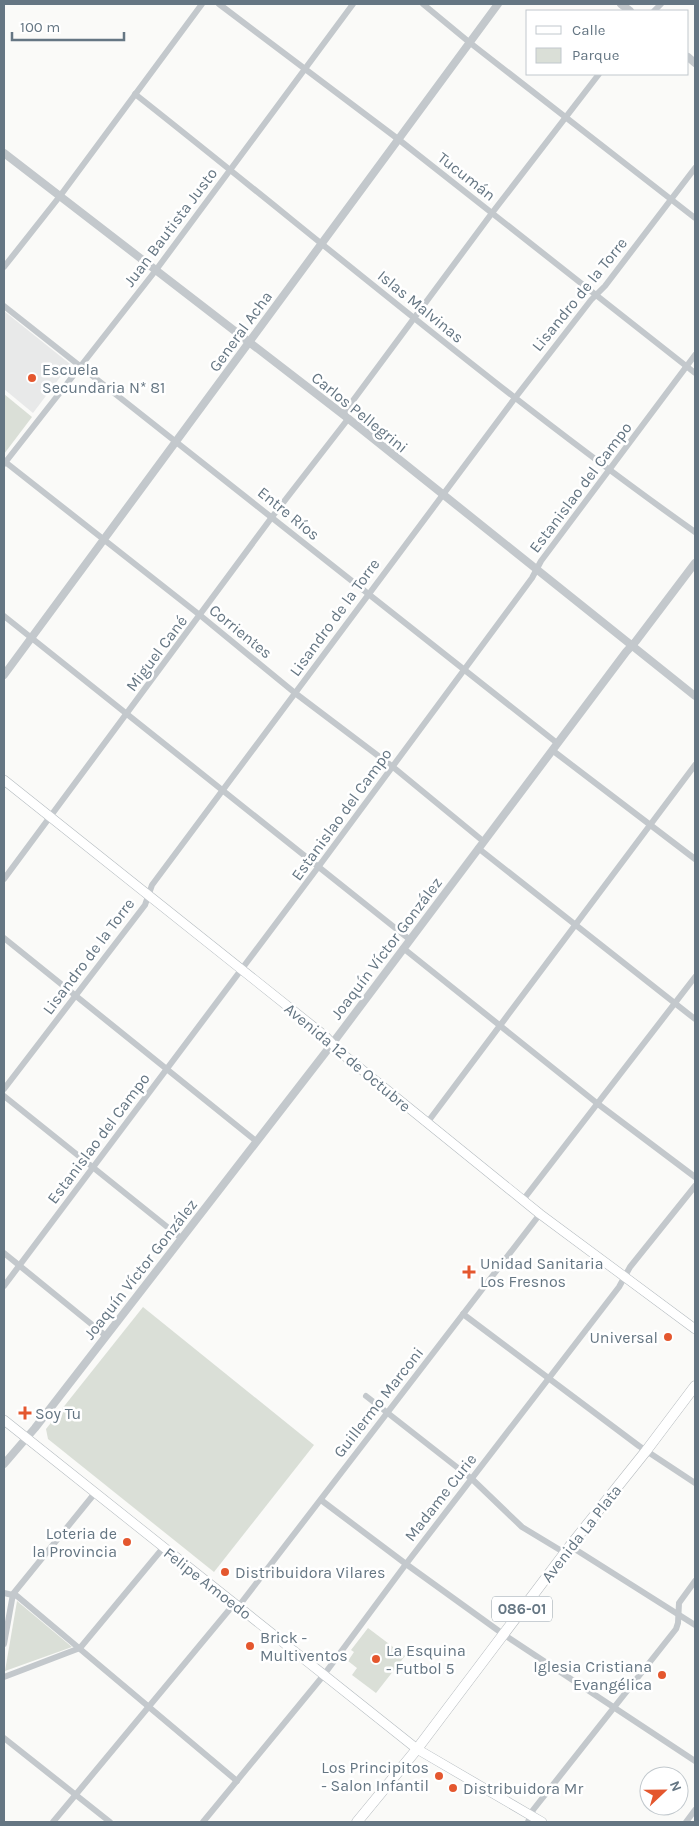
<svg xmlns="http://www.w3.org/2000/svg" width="699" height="1826" viewBox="0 0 699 1826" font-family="Karla,sans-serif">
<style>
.built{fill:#e8e9e9}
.green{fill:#dadfd7}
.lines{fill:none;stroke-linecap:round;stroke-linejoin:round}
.secondary-casing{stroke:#b3babf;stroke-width:10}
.primary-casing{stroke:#b5babe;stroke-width:11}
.minor{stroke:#c3c8cc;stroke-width:6}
.tertiary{stroke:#c3c8cc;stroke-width:8}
.secondary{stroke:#fff;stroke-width:9}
.primary{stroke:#fff;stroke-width:10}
.poi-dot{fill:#e4572e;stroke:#fff;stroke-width:2}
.labels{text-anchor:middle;stroke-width:5;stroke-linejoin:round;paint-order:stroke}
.shield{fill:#fff;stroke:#939fa8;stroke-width:1}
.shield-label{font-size:15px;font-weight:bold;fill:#657683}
.street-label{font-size:16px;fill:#657683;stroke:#fff}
.poi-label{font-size:16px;fill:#657683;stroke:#fff;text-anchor:start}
</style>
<rect width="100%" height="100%" fill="#fafaf8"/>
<!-- built -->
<path class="built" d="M4,311L70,364L33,413L4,389Z"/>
<!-- green -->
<g class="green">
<path d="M4,394L32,417L4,454Z"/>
<path d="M143,1307L314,1445L214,1572L48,1439L46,1429Z"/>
<path d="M17,1601L72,1647L5,1671Z"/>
<path d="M368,1628L405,1656L376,1693L352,1675L357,1668L348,1661L354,1652L351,1650Z"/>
</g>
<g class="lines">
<!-- secondary casing -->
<g class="secondary-casing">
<g id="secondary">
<path d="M4,780L325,1036L340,1052L540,1214L695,1329"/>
<path d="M4,1420L417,1749L542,1822"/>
</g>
</g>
<!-- primary casing -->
<g class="primary-casing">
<path id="primary" d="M357,1822L417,1749L570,1546L646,1451L695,1386"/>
</g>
<!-- minor -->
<g class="minor">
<path d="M219,4L398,139L695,373"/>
<path d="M423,4L469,42L695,218"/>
<path d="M654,11L661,4"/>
<path d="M135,94C321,241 502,395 695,532"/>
<path d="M4,267L60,196L202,4"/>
<path d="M4,306L557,743"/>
<path d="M343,414L492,213L599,74"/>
<path d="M4,461L201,616L295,693L393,767L483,841"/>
<path d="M4,464L156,270L353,4"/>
<path d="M4,616L409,939"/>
<path d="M552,750L695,859"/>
<path d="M478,848L695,1019"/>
<path d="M4,879L272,517L348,419"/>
<path d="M4,938L256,1141"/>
<path d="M403,948L598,1104L695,1177"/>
<path d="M4,1089L145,905L152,885L515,398L591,300L605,286L695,168"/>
<path d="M4,1096L181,1238"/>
<path d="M427,1123L695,765"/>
<path d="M523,1200L695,977"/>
<path d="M4,1253L106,1336"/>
<path d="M4,1286L319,866L532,578L541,561L695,355"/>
<path d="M463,1314L639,1446L695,1483"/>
<path d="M366,1396L472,1479L522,1527L565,1553"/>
<path d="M321,1500L406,1564L503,1634L695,1761"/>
<path d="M570,1546L695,1625"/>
<path d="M4,1593L17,1596L237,1781"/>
<path d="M238,1607L540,1214"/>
<path d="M4,1644L13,1594L95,1493"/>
<path d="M4,1677L80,1648L163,1548"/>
<path d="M4,1738L110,1822"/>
<path d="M53,1822L234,1604"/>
<path d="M203,1822L323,1676L406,1564L619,1287L630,1267L695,1186"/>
<path d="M528,1822L533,1810L676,1629L678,1623L679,1603L695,1581"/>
<path d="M686,1822L695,1810"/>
</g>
<!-- tertiary -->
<g class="tertiary">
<path d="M621,4L630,11"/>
<path d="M688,57L695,63"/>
<path d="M4,153L345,416L695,696"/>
<path d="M4,675L498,4"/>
<path d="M4,1464L35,1428L332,1044L626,652L636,641L695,563"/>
</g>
<!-- secondary -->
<use href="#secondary" class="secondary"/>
<!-- primary -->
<use href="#primary" class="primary"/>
</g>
<!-- markers -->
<g class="poi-dot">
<circle cx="32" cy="378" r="5"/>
<path d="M466.5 1264.5h5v5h5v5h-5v5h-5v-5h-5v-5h5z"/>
<circle cx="668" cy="1337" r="5"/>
<path d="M22.5 1405.5h5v5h5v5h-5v5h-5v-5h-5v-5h5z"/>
<circle cx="127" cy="1542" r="5"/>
<circle cx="225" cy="1572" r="5"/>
<circle cx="250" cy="1646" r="5"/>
<circle cx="376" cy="1659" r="5"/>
<circle cx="662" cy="1675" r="5"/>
<circle cx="439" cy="1776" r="5"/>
<circle cx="453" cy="1788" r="5"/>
</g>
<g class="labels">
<!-- shield labels -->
<rect class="shield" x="492" y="1596.5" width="60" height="25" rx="4"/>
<g class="shield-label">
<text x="522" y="1614">086-01</text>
</g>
<!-- street labels -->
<g class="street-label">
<text transform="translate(467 176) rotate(38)" y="6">Tucumán</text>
<text transform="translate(170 227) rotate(-53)" y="6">Juan Bautista Justo</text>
<text transform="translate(579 294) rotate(-51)" y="6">Lisandro de la Torre</text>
<text transform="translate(421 306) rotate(39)" y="6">Islas Malvinas</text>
<text transform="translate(240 331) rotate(-54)" y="6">General Acha</text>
<text transform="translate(360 412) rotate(39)" y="6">Carlos Pellegrini</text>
<text transform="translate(580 487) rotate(-53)" y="6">Estanislao del Campo</text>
<text transform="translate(289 513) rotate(39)" y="6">Entre Ríos</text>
<text transform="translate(334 617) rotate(-54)" y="6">Lisandro de la Torre</text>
<text transform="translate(241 631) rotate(39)" y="6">Corrientes</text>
<text transform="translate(156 653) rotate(-53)" y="6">Miguel Cané</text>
<text transform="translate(341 814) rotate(-54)" y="6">Estanislao del Campo</text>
<text transform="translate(386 948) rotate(-53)" y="6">Joaquín Víctor González</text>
<text transform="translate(88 956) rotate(-53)" y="6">Lisandro de la Torre</text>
<text transform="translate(348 1057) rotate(40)" y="6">Avenida 12 de Octubre</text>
<text transform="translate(98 1138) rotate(-53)" y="6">Estanislao del Campo</text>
<text transform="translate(140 1269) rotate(-52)" y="6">Joaquín Víctor González</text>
<text transform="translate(378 1402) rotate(-52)" y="6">Guillermo Marconi</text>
<text transform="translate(440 1497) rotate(-52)" y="6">Madame Curie</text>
<text transform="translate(581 1533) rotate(-52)" y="6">Avenida La Plata</text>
<text transform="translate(208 1583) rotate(38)" y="6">Felipe Amoedo</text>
</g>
<!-- poi labels -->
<g class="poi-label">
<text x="42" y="375">Escuela<tspan x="42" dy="18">Secundaria N* 81</tspan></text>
<text x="480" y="1269">Unidad Sanitaria<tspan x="480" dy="18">Los Fresnos</tspan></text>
<text x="658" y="1343" text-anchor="end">Universal</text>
<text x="35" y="1419">Soy Tu</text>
<text x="117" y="1539" text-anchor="end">Loteria de<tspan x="117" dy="18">la Provincia</tspan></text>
<text x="235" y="1578">Distribuidora Vilares</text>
<text x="260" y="1643">Brick -<tspan x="260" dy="18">Multiventos</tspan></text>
<text x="386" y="1656">La Esquina<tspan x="386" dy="18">- Futbol 5</tspan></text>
<text x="652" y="1672" text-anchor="end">Iglesia Cristiana<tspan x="652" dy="18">Evangélica</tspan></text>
<text x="429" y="1773" text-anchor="end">Los Principitos<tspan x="429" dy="18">- Salon Infantil</tspan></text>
<text x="463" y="1794">Distribuidora Mr</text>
</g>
</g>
<!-- border -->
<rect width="699" height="1826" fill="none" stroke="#657683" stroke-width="10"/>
<!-- legend -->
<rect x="526" y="10" width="162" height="65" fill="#ffffff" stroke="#c1c8cd"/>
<rect x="536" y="26" width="25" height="8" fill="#ffffff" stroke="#c1c8cd"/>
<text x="572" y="35" font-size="15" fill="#657683">Calle</text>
<rect x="536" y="48" width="25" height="15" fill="#dadfd7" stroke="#c1c8cd"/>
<text x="572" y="60" font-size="15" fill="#657683">Parque</text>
<!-- north arrow -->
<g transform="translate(664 1791) rotate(68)"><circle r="24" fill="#ffffff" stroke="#c1c8cd"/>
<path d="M0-4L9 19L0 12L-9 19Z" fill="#e4572e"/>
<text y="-8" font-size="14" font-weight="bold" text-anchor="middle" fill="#657683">N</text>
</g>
<!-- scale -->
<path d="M12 32v8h112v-8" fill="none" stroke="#657683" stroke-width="2.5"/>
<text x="20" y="32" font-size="15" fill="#657683" stroke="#ffffff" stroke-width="4" paint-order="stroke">100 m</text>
</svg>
